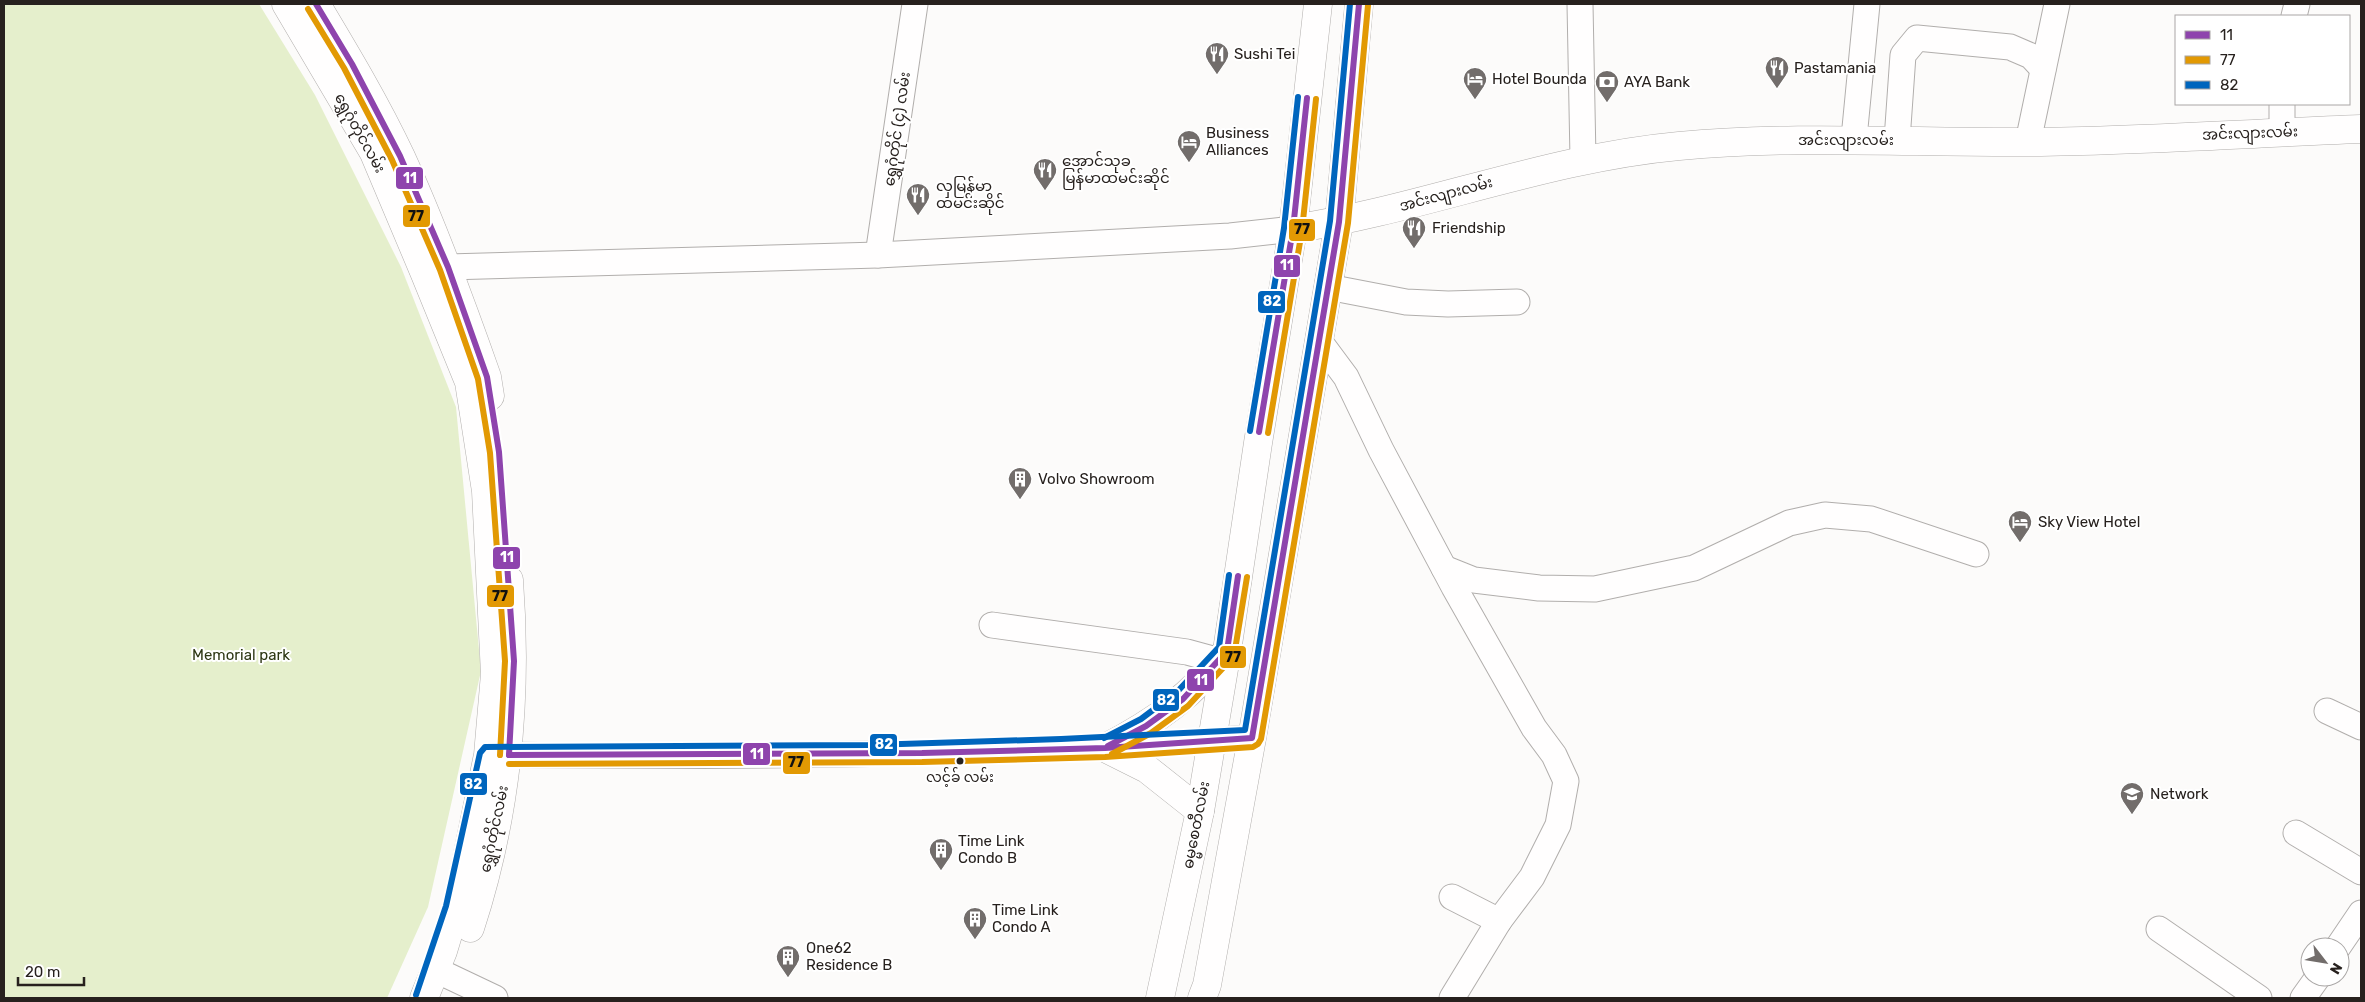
<svg xmlns="http://www.w3.org/2000/svg" width="2365" height="1002" viewBox="0 0 2365 1002" font-family="Rubik,'Noto Sans Myanmar',sans-serif">
<style>
.green{fill:#e5efcc}
.lines{fill:none;stroke-linecap:round;stroke-linejoin:round}
.minor-casing{stroke:#b1aeac;stroke-width:27}
.major-casing{stroke:#b1aeac;stroke-width:29}
.minor{stroke:#fffefe;stroke-width:25}
.major{stroke:#fffefe;stroke-width:28}
.bus-1-casing{stroke:#fff;stroke-width:10}
.bus-2-casing{stroke:#fff;stroke-width:10}
.bus-3-casing{stroke:#fff;stroke-width:10}
.bus-1{stroke:#8e44ad;stroke-width:6}
.bus-2{stroke:#e29903;stroke-width:6}
.bus-3{stroke:#0065bd;stroke-width:6}
.bus-dot{fill:#27211e;stroke:#fff;stroke-width:2}
.labels{text-anchor:middle;stroke-width:4;stroke-linejoin:round;paint-order:stroke}
.bus-label{font-size:14px;fill:#27211e;stroke:#fff}
.poi-label{font-size:15px;fill:#27211e;stroke:#fff;text-anchor:start}
.street-label{font-size:15px;fill:#27211e;stroke:#fff}
.park-label{font-size:15px;fill:#2d3714;stroke:#fff}
.line-badge{stroke:#fff;stroke-width:2}
.badge-label{font-size:14px;text-anchor:middle;font-weight:bold;fill:#fff}
.pale-badge-label{font-size:14px;text-anchor:middle;font-weight:bold;fill:#111}
</style>
<rect width="100%" height="100%" fill="#fcfbfa"/>
<!-- green -->
<path class="green" d="M4,4H259L315,95L401,267L456,407L481,671L428,907L387,998H4Z"/>
<g class="lines">
<!-- minor casing -->
<g class="minor-casing">
<g id="minor">
<path d="M1580,4L1583,159"/>
<path d="M2294,16L2297,4"/>
<path d="M2282,104V132"/>
<path d="M1854,138L1867,4"/>
<path d="M1897,140L1903,55L1917,38L2010,47L2031,56L2043,69"/>
<path d="M2028,142L2057,4"/>
<path d="M878,255L915,4"/>
<path d="M427,273L448,267L878,255L1230,236L1293,229"/>
<path d="M1328,287L1406,302L1448,304L1517,302"/>
<path d="M1320,342L1346,377L1381,450L1454,587L1534,728L1554,755L1566,781L1558,825L1532,877L1499,921L1452,998"/>
<path d="M1444,568L1474,580L1539,588L1595,589L1694,568L1789,523L1825,515L1871,519L1976,554"/>
<path d="M992,625L1187,652L1220,661"/>
<path d="M2327,711L2361,727"/>
<path d="M488,755C742,757 998,755 1252,738"/>
<path d="M2296,833L2361,872"/>
<path d="M1452,897L1499,921"/>
<path d="M2159,929L2259,998"/>
<path d="M2338,947L2361,913"/>
<path d="M436,970L495,998"/>
<path d="M2303,998L2318,977"/>
</g>
</g>
<!-- major casing -->
<g class="major-casing">
<g id="major">
<path d="M286,4L374,153L425,274L469,382L486,491L495,674L488,755L458,901L443,951L424,998"/>
<path d="M316,4C346,54 376,104 401,157C434,229 461,303 487,377L490,396"/>
<path d="M1293,229C1423,209 1547,158 1679,146C1796,135 1913,143 2031,142C2141,141 2251,133 2361,129"/>
<path d="M1105,748C1155,722 1192,696 1227,651"/>
<path d="M1105,748L1147,769L1200,811"/>
<path d="M470,928C507,815 518,698 509,580"/>
<path d="M1160,998L1200,811L1227,651L1258,443L1293,229L1318,4"/>
<path d="M1202,998L1207,985L1252,738L1339,222L1359,4"/>
</g>
</g>
<!-- minor -->
<use href="#minor" class="minor"/>
<!-- major -->
<use href="#major" class="major"/>
<!-- bus-1 casing -->
<g class="bus-1-casing">
<g id="bus-1">
<path d="M316,4L352,64L400,156L448,267L487,377L499,452L514,661L509,755"/>
<path d="M1259,432L1293,229L1307,98"/>
<path d="M1108,746L1146,726L1183,699L1227,651L1238,576"/>
<path d="M509,755L922,753L1105,748L1252,738L1339,222L1359,4"/>
</g>
</g>
<!-- bus-2 casing -->
<g class="bus-2-casing">
<g id="bus-2">
<path d="M308,9L344,68L392,160L440,270L478,379L490,453L505,661L500,755"/>
<path d="M1268,433L1302,230L1316,99"/>
<path d="M1112,754L1151,733L1188,706L1234,656L1247,577"/>
<path d="M509,764L922,762L1105,757L1253,747L1258,744L1261,739L1348,223L1368,5"/>
</g>
</g>
<!-- bus-3 casing -->
<g class="bus-3-casing">
<g id="bus-3">
<path d="M1250,431L1284,228L1298,97"/>
<path d="M1104,738L1141,719L1177,692L1219,647L1229,575"/>
<path d="M416,995L446,906L480,753L485,747L870,745L1061,739L1245,730L1330,221L1350,4"/>
</g>
</g>
<!-- bus-1 -->
<use href="#bus-1" class="bus-1"/>
<!-- bus-2 -->
<use href="#bus-2" class="bus-2"/>
<!-- bus-3 -->
<use href="#bus-3" class="bus-3"/>
</g>
<!-- icons -->
<defs>
<g id="restaurant-pin" transform="scale(1.25)"><path d="M0 17L-7.5 6A9.5 9.5 0 1 1 7.5 6Z" fill="#726d6b" stroke="#fff"/><path d="M-5-6h1v4h1v-4h1v4h1v-4h1v5L-1.5 .5V6h-2V.5L-5-1ZM5-6V6H3V1.5H1.5Q1.5-4 5-6Z" fill="#fff"/></g>
<g id="hotel-pin" transform="scale(1.25)"><path d="M0 17L-7.5 6A9.5 9.5 0 1 1 7.5 6Z" fill="#726d6b" stroke="#fff"/><path d="M-6-4.5h1.5V1H6V5H4.5V3h-9V5H-6ZM-4 0a1.8 1.8 0 1 1 3.6 0ZM.5 0V-2.5h3Q6-2.5 6 0Z" fill="#fff"/></g>
<g id="bank-pin" transform="scale(1.25)"><path d="M0 17L-7.5 6A9.5 9.5 0 1 1 7.5 6Z" fill="#726d6b" stroke="#fff"/><path d="M-6-4H6V4H-6ZM0-2.3a2.3 2.3 0 1 0 0 4.6a2.3 2.3 0 1 0 0-4.6Z" fill="#fff"/></g>
<g id="building-pin" transform="scale(1.25)"><path d="M0 17L-7.5 6A9.5 9.5 0 1 1 7.5 6Z" fill="#726d6b" stroke="#fff"/><path d="M-4-6H4V6H1V3H-1V6H-4ZM-2.5-4.3h1.7v1.8h-1.7ZM.8-4.3h1.7v1.8H.8ZM-2.5-1h1.7V.8h-1.7ZM.8-1h1.7V.8H.8Z" fill="#fff"/></g>
<g id="school-pin" transform="scale(1.25)"><path d="M0 17L-7.5 6A9.5 9.5 0 1 1 7.5 6Z" fill="#726d6b" stroke="#fff"/><path d="M0-5L7-2L0 1L-7-2ZM-4 1L0 2.5L4 1V4Q0 6-4 4Z" fill="#fff"/></g>
</defs>
<g fill-rule="evenodd">
<use href="#restaurant-pin" x="1217" y="54"/>
<use href="#restaurant-pin" x="1777" y="68"/>
<use href="#hotel-pin" x="1475" y="79"/>
<use href="#bank-pin" x="1607" y="82"/>
<use href="#hotel-pin" x="1189" y="142"/>
<use href="#restaurant-pin" x="1045" y="170"/>
<use href="#restaurant-pin" x="918" y="195"/>
<use href="#restaurant-pin" x="1414" y="228"/>
<use href="#building-pin" x="1020" y="479"/>
<use href="#hotel-pin" x="2020" y="522"/>
<use href="#school-pin" x="2132" y="794"/>
<use href="#building-pin" x="941" y="850"/>
<use href="#building-pin" x="975" y="919"/>
<use href="#building-pin" x="788" y="957"/>
</g>
<!-- markers -->
<circle class="bus-dot" cx="960" cy="761" r="4.5"/>
<g class="labels">
<!-- bus labels -->
<g class="bus-label">
<text x="960" y="782">လင့်ခ် လမ်း</text>
</g>
<!-- poi labels -->
<g class="poi-label">
<text x="1234" y="59">Sushi Tei</text>
<text x="1794" y="73">Pastamania</text>
<text x="1492" y="84">Hotel Bounda</text>
<text x="1624" y="87">AYA Bank</text>
<text x="1206" y="138">Business<tspan x="1206" dy="17">Alliances</tspan></text>
<text x="1062" y="166">အောင်သုခ<tspan x="1062" dy="17">မြန်မာထမင်းဆိုင်</tspan></text>
<text x="936" y="191">လှမြန်မာ<tspan x="936" dy="17">ထမင်းဆိုင်</tspan></text>
<text x="1432" y="233">Friendship</text>
<text x="1038" y="484">Volvo Showroom</text>
<text x="2038" y="527">Sky View Hotel</text>
<text x="2150" y="799">Network</text>
<text x="958" y="846">Time Link<tspan x="958" dy="17">Condo B</tspan></text>
<text x="992" y="915">Time Link<tspan x="992" dy="17">Condo A</tspan></text>
<text x="806" y="953">One62<tspan x="806" dy="17">Residence B</tspan></text>
</g>
<!-- street labels -->
<g class="street-label">
<text transform="translate(897 129) rotate(-82)" y="5">ရွှေဂုံတိုင် (၄) လမ်း</text>
<text transform="translate(360 133) rotate(61)" y="5">ရွှေဂုံတိုင်လမ်း</text>
<text transform="translate(2250 133) rotate(-2)" y="5">အင်းလျားလမ်း</text>
<text x="1846" y="145">အင်းလျားလမ်း</text>
<text transform="translate(1446 194) rotate(-15)" y="5">အင်းလျားလမ်း</text>
<text transform="translate(1196 825) rotate(-79)" y="5">ဓမ္မစေတီလမ်း</text>
<text transform="translate(494 829) rotate(-78)" y="5">ရွှေဂုံတိုင်လမ်း</text>
</g>
<!-- park labels -->
<g class="park-label">
<text x="241" y="660">Memorial park</text>
</g>
</g>
<g class="line-badge">
<rect x="395" y="166" width="29" height="24" rx="5" fill="#8e44ad"/>
<rect x="402" y="204" width="29" height="24" rx="5" fill="#e29903"/>
<rect x="1288" y="218" width="28" height="24" rx="5" fill="#e29903"/>
<rect x="1273" y="254" width="28" height="24" rx="5" fill="#8e44ad"/>
<rect x="1257" y="290" width="29" height="24" rx="5" fill="#0065bd"/>
<rect x="492" y="546" width="29" height="24" rx="5" fill="#8e44ad"/>
<rect x="486" y="584" width="29" height="24" rx="5" fill="#e29903"/>
<rect x="1219" y="645" width="28" height="24" rx="5" fill="#e29903"/>
<rect x="1186" y="668" width="29" height="24" rx="5" fill="#8e44ad"/>
<rect x="1152" y="688" width="28" height="24" rx="5" fill="#0065bd"/>
<rect x="869" y="733" width="29" height="24" rx="5" fill="#0065bd"/>
<rect x="742" y="742" width="29" height="24" rx="5" fill="#8e44ad"/>
<rect x="782" y="751" width="29" height="24" rx="5" fill="#e29903"/>
<rect x="459" y="772" width="29" height="24" rx="5" fill="#0065bd"/>
</g>
<g class="badge-label">
<text x="410" y="183">11</text>
<text x="1287" y="270">11</text>
<text x="1272" y="306">82</text>
<text x="507" y="562">11</text>
<text x="1201" y="685">11</text>
<text x="1166" y="705">82</text>
<text x="884" y="749">82</text>
<text x="757" y="759">11</text>
<text x="473" y="789">82</text>
</g>
<g class="pale-badge-label">
<text x="416" y="221">77</text>
<text x="1302" y="234">77</text>
<text x="500" y="601">77</text>
<text x="1233" y="662">77</text>
<text x="796" y="767">77</text>
</g>
<!-- border -->
<rect width="2365" height="1002" fill="none" stroke="#27211e" stroke-width="10"/>
<!-- legend -->
<rect x="2175" y="15" width="175" height="90" fill="#ffffff" stroke="#a9a6a5"/>
<rect x="2185" y="31" width="25" height="8" fill="#8e44ad" stroke="#a9a6a5"/>
<text x="2220" y="40" font-size="15" fill="#27211e">11</text>
<rect x="2185" y="56" width="25" height="8" fill="#e29903" stroke="#a9a6a5"/>
<text x="2220" y="65" font-size="15" fill="#27211e">77</text>
<rect x="2185" y="81" width="25" height="8" fill="#0065bd" stroke="#a9a6a5"/>
<text x="2220" y="90" font-size="15" fill="#27211e">82</text>
<!-- north arrow -->
<g transform="translate(2325 962) rotate(121)"><circle r="24" fill="#ffffff" stroke="#a9a6a5"/>
<path d="M0-4L9 19L0 12L-9 19Z" fill="#726d6b"/>
<text y="-8" font-size="14" font-weight="bold" text-anchor="middle" fill="#27211e">N</text>
</g>
<!-- scale -->
<path d="M18 977v8h66v-8" fill="none" stroke="#27211e" stroke-width="2.5"/>
<text x="25" y="977" font-size="15" fill="#27211e" stroke="#ffffff" stroke-width="4" paint-order="stroke">20 m</text>
</svg>
